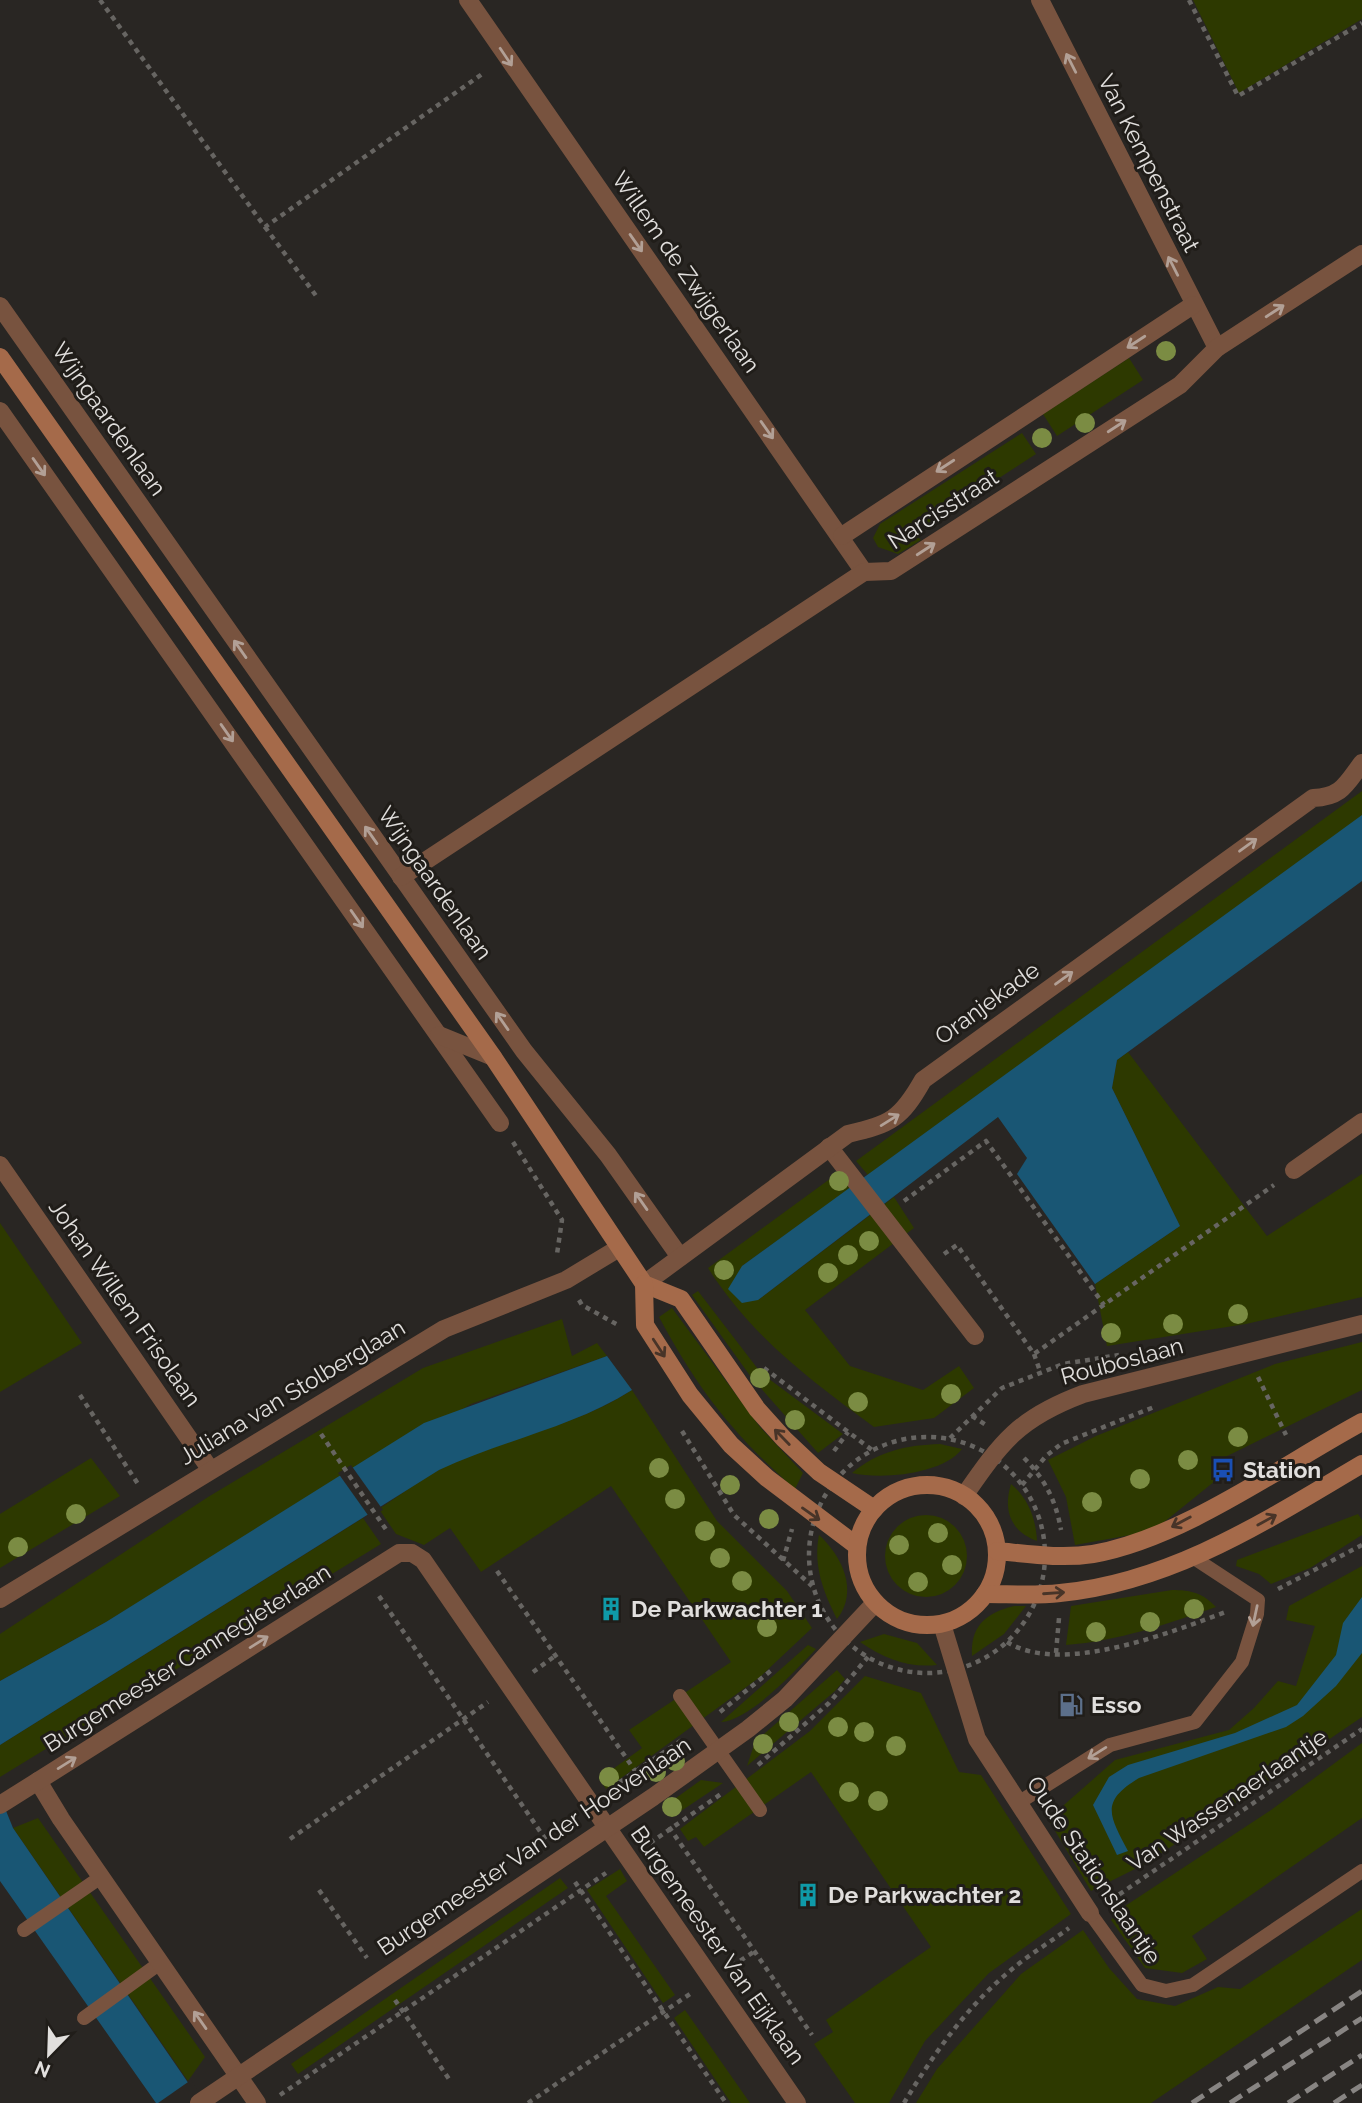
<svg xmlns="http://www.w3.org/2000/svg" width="1362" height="2103" viewBox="0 0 1362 2103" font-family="Raleway,sans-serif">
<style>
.green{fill:#2d3900}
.water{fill:#195674}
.pier{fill:#292623}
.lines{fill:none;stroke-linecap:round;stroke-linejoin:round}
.path{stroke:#676562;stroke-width:4.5;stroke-dasharray:5 5;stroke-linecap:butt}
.service{stroke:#78533f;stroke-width:14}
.minor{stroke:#78533f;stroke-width:18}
.tertiary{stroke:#78533f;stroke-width:18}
.secondary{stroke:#a56a4a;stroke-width:18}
.rail{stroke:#888583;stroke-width:5;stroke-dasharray:14 7;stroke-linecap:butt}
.tree{fill:#7b8c43}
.oneway{stroke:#b2a096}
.oneway2{stroke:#483428}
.labels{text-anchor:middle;stroke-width:6;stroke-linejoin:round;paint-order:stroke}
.street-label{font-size:23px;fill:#e1dfdd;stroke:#201d19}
.poi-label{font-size:23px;font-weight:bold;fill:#e1dfdd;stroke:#201d19;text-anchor:start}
</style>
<rect width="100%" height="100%" fill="#292623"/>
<!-- green -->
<g class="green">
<path d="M1193,0H1362V19L1239,93Z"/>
<path d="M1129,358L1143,380L1057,436L1043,414Z"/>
<path d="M1022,433L1036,454L914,533L921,540L898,554L878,547L873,538L880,524Z"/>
<path d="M1362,791V816L868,1175L856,1161Z"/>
<path d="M1128,1052L1267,1236L1362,1174V1297L1246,1324L1107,1346L1095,1284L1180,1226L1112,1088L1117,1060Z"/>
<path d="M838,1173L851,1188L742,1266L758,1300L894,1197L914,1228L805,1310L850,1366L923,1390L959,1366L974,1388L934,1418L874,1427C809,1379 752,1337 708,1268Z"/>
<path d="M0,1223L82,1343L0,1392Z"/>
<path d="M698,1291L761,1373L843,1434L818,1453L751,1377L692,1295Z"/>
<path d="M672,1308L760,1427L803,1473L795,1489C733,1434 698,1390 659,1317Z"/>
<path d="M562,1319L572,1356L597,1343L607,1356L471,1404L106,1622L0,1681V1634L208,1497L423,1368Z"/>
<path d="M1362,1342V1390L1217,1461L1220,1477L1153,1531L1075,1545L1066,1497L1048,1460L1096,1436L1275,1364Z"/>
<path d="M632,1390L717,1521L787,1591L812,1628L760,1677L606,1789L599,1779L642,1748L629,1730L731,1662L611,1486L481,1572L450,1528L424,1545L396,1534L379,1509C409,1489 438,1467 472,1454C528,1432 579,1424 632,1390Z"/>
<path d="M940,1444L962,1449C943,1474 882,1480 852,1473C878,1451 907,1445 940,1444Z"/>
<path d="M91,1458L120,1496L0,1568V1514Z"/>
<path d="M1011,1484C1028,1498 1036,1519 1037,1541C1010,1531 1003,1510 1011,1484Z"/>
<path d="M1358,1514L1362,1520V1535L1310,1568L1271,1584L1259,1574L1236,1566L1237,1560Z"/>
<circle cx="926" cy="1556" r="41"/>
<path d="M363,1518L381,1544L0,1777V1745Z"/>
<path d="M819,1535C842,1556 859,1591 837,1619C823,1592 813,1565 819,1535Z"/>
<path d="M1362,1566V1717L1147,1863L1091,1891L1048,1819L1115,1760L1229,1730L1254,1708L1278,1681L1296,1686L1315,1626L1286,1620L1289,1606Z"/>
<path d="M1172,1590C1191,1590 1203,1593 1216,1607C1167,1624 1119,1641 1066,1645L1071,1606Z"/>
<path d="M1014,1606H1026L1004,1634L972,1656C970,1626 986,1613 1014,1606Z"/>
<path d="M884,1634L917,1643L937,1665C908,1668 885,1659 860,1642Z"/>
<path d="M808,1645L816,1649C794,1672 750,1720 721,1722Z"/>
<path d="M837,1670L845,1679L835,1691L747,1766L755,1742Z"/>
<path d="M865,1676L921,1693L959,1772L981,1775L1071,1914L989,1973L925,2041L889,2103H855L814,2044L833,2032L826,2020L931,1947L811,1772L704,1847L696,1837L688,1841L680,1829L810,1731Z"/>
<path d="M1362,1743V1818L1192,1936L1207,1959L1182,1973L1145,1968L1111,1920L1122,1908L1271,1810Z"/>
<path d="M701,1780L723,1783L672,1817L662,1808Z"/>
<path d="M38,1818L205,2057L188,2081L13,1828Z"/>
<path d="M620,1869L627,1881L606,1896L675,1995L663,2003L587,1890Z"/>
<path d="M560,1878L568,1888L298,2074L291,2064Z"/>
<path d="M1362,1909V1960L1151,2103H916L937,2069L1021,1974L1083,1930L1109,1968L1137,1999L1175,2006L1218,1987L1240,1989Z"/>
<path d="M685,2010L750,2103H731L674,2018Z"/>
</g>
<!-- water -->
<g class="water">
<path d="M1362,815V881L1117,1060L1112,1088L1180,1226L1095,1284L1017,1174L1027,1158L998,1117L758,1300L742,1303L728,1289L742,1266Z"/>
<path d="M607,1356L632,1390C572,1428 502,1440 439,1470L0,1745V1681L106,1622L424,1423Z"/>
<path d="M1362,1597V1653L1336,1686L1303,1716L1286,1727L1139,1778C1099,1802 1110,1816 1128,1851L1117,1855L1093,1805L1109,1777L1128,1765L1235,1733L1297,1705L1336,1655L1343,1623Z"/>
<path d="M0,1796L13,1828L202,2103H156L0,1881Z"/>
</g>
<!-- pier -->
<g class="pier">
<path d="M351,1465L383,1510L370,1518L338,1473Z"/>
<path d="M191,2080L206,2103H158Z"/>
</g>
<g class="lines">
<!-- path -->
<g class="path">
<path d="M100,0L265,227L485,72"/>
<path d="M1189,0L1238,96L1362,23"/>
<path d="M265,227L317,297"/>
<path d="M513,1142L562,1220L557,1254"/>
<path d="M904,1201L986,1141L1104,1305"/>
<path d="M944,1254L957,1245L1034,1354L1274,1185"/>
<path d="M579,1300L582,1305L618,1325"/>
<path d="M1034,1354L1040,1371"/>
<path d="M764,1368L872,1450"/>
<path d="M1258,1377L1286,1435"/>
<path d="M80,1395L138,1484"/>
<path d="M972,1416L986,1425"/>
<path d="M682,1431L734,1515L812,1586"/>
<path d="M321,1434L387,1531"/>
<circle cx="927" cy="1555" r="118"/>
<path d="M950,1438L1002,1388L1063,1364L1119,1355"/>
<path d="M834,1451L848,1432"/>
<path d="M1024,1458C1045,1479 1056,1501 1061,1530"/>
<path d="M1022,1485L1046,1456L1061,1444L1154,1407"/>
<path d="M783,1561L792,1529"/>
<path d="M497,1571L638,1775"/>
<path d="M1278,1589L1362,1545"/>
<path d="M379,1596L546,1840"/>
<path d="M1007,1642C1062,1676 1172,1632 1228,1611"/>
<path d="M1056,1653L1059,1618"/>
<path d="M533,1672L555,1656"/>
<path d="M720,1712L773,1669"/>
<path d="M758,1765L829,1703L868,1657"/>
<path d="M611,1788L682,1740"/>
<path d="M669,1827L812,2035"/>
<path d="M290,1839L488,1702"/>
<path d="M650,1843L721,1794"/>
<path d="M575,1882L726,2103"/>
<path d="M319,1890L367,1958"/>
<path d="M1111,1900L1362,1729"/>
<path d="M732,1966L755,1951"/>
<path d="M395,2000L449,2079"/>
<path d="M280,2095L606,1873"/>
<path d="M528,2103L690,1994"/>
<path d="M904,2103C934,2053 970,2002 1016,1966C1033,1952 1052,1941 1069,1928"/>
</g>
<!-- service -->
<g class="service">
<path d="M680,1696L760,1810"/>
<path d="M1018,1803L1110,1745L1195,1722L1242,1662L1257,1614L1258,1600L1194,1558"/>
<path d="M1090,1913L1142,1985L1166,1991L1193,1985L1362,1871"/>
<path d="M24,1930L101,1877"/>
<path d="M84,2018L160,1963"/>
</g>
<!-- minor -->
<g class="minor">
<path d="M468,0L864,572"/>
<path d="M1040,0L1217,348"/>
<path d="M0,306L524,1051L608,1155L680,1257"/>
<path d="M0,411L500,1123"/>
<path d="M842,536L1193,305"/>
<path d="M401,877L864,572L891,571L1180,385L1217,348L1362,254"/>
<path d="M439,1035L493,1057"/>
<path d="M829,1147L975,1336"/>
<path d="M0,1165L210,1469"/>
<path d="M1294,1170L1362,1122"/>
<path d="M644,1284L848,1134C891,1124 901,1119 923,1080L1313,798C1342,797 1346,784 1362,763"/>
<path d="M0,1599L444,1329L566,1280L619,1248"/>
<path d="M942,1624L977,1739L1090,1913"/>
<path d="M38,1781L61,1819L257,2103"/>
<path d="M0,1805L399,1553H412L423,1560L797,2103"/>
<path d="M199,2103L653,1797L748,1729L785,1699L875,1603"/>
</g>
<!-- tertiary -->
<path class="tertiary" d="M964,1496C1002,1441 1019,1418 1083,1394L1362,1324"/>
<!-- secondary -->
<g class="secondary">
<path d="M0,357L493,1057L644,1284L681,1299L757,1409L784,1439L819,1472L874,1509"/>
<path d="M644,1284L645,1325L690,1395L731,1445L767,1478L857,1546"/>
<circle cx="927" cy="1555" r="70"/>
<path d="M997,1551C1029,1554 1061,1559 1093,1554C1183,1538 1281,1466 1362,1422"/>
<path d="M985,1594C1010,1594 1035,1596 1060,1593C1173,1582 1267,1520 1362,1464"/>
</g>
<!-- rail -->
<g class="rail">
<path d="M1192,2103L1362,1991"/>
<path d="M1230,2103L1362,2018"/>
<path d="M1288,2103L1362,2055"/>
<path d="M1334,2103L1362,2085"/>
</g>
</g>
<!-- trees -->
<g class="tree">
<circle cx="1166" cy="351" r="10"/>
<circle cx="1085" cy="423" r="10"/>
<circle cx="1042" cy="438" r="10"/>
<circle cx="839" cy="1181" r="10"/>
<circle cx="869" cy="1241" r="10"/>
<circle cx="848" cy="1255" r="10"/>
<circle cx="724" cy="1270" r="10"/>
<circle cx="828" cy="1273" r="10"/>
<circle cx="1238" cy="1314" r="10"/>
<circle cx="1173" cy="1324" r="10"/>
<circle cx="1111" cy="1333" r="10"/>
<circle cx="760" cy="1378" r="10"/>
<circle cx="951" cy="1394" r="10"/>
<circle cx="858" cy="1402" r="10"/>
<circle cx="795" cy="1420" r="10"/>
<circle cx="1238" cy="1437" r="10"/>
<circle cx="1188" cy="1460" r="10"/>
<circle cx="659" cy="1468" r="10"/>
<circle cx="1140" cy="1479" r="10"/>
<circle cx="730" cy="1485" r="10"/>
<circle cx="675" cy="1499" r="10"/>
<circle cx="1092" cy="1502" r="10"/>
<circle cx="76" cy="1514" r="10"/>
<circle cx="769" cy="1519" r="10"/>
<circle cx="705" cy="1531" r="10"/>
<circle cx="938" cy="1533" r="10"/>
<circle cx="899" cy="1545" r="10"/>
<circle cx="18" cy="1547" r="10"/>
<circle cx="720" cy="1558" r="10"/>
<circle cx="952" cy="1565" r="10"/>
<circle cx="742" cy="1581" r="10"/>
<circle cx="918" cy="1582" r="10"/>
<circle cx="1194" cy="1609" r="10"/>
<circle cx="1150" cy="1622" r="10"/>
<circle cx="767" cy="1627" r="10"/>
<circle cx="1096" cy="1632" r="10"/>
<circle cx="789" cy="1722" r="10"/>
<circle cx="838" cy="1727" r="10"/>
<circle cx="864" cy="1732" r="10"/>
<circle cx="763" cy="1744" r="10"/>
<circle cx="896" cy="1746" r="10"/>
<circle cx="675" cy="1761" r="10"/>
<circle cx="656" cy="1772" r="10"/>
<circle cx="609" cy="1777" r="10"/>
<circle cx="849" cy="1792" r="10"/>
<circle cx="878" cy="1801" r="10"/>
<circle cx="672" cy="1807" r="10"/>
</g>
<!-- one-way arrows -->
<defs><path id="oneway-shaft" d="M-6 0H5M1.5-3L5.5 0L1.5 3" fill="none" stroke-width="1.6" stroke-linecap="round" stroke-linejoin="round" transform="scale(1.75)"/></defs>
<g class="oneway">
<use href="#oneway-shaft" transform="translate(506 57) rotate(56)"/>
<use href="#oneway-shaft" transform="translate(1071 63) rotate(-117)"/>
<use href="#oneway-shaft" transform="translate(636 243) rotate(55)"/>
<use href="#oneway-shaft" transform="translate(1173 266) rotate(-117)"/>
<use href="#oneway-shaft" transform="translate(1275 311) rotate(-33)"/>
<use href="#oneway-shaft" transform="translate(1136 342) rotate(147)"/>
<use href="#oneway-shaft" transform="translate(1117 426) rotate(-33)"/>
<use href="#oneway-shaft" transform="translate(767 430) rotate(55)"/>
<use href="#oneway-shaft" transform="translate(945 466) rotate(147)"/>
<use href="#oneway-shaft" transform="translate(39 467) rotate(55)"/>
<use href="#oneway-shaft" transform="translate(926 549) rotate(-33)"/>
<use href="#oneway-shaft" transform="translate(240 649) rotate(-125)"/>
<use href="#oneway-shaft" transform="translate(227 733) rotate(55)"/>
<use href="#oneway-shaft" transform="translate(371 835) rotate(-125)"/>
<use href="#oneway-shaft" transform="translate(1248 845) rotate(-36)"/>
<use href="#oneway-shaft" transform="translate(357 919) rotate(55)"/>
<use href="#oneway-shaft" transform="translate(1064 978) rotate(-36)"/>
<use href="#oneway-shaft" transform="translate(502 1021) rotate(-125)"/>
<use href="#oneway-shaft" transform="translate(890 1120) rotate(-32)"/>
<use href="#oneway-shaft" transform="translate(641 1201) rotate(-125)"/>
<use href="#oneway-shaft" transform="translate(1255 1616) rotate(102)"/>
<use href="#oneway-shaft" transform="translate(259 1642) rotate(-32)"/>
<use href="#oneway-shaft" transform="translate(1097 1753) rotate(148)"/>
<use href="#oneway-shaft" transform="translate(67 1763) rotate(-32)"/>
<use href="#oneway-shaft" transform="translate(200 2020) rotate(-125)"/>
</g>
<g class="oneway2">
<use href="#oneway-shaft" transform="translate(659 1348) rotate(57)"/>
<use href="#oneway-shaft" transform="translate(782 1437) rotate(-134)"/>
<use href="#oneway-shaft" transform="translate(811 1514) rotate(35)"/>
<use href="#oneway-shaft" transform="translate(1267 1520) rotate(-29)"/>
<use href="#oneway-shaft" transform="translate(1181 1522) rotate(152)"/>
<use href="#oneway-shaft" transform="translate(1054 1593) rotate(-4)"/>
</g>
<!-- icons -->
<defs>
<g id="bus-bare" transform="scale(1.89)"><path d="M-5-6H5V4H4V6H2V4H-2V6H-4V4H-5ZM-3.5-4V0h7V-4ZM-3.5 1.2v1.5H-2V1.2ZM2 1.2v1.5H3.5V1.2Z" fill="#1a4fb4" stroke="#201d19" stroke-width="2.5" paint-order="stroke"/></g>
<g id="building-bare" transform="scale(1.89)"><path d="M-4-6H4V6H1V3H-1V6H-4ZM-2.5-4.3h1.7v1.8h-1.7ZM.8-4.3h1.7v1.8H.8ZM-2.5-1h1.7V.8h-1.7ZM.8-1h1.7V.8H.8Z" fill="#0f9aa8" stroke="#201d19" stroke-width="2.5" paint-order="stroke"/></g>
<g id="fuel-bare" transform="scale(1.89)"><path d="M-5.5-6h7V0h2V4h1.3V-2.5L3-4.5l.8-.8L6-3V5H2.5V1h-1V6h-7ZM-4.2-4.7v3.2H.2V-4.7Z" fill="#5c6f8a" stroke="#201d19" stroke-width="2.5" paint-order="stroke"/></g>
</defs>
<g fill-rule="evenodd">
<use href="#bus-bare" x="1223" y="1470"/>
<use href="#building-bare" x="611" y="1609"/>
<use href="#fuel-bare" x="1071" y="1705"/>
<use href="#building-bare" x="808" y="1895"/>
</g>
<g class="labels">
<!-- street labels -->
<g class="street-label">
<text transform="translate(1149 163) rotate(63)" y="8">Van Kempenstraat</text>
<text transform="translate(686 272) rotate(55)" y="8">Willem de Zwijgerlaan</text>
<text transform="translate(109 419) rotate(55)" y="8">Wijngaardenlaan</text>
<text transform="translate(943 509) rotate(-33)" y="8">Narcisstraat</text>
<text transform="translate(435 883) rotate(55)" y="8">Wijngaardenlaan</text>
<text transform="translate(987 1003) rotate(-36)" y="8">Oranjekade</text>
<text transform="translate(125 1303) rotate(55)" y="8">Johan Willem Frisolaan</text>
<text transform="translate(1122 1361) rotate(-15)" y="8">Rouboslaan</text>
<text transform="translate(292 1392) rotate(-31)" y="8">Juliana van Stolberglaan</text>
<text transform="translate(187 1658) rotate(-32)" y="8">Burgemeester Cannegieterlaan</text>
<text transform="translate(1227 1800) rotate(-34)" y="8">Van Wassenaerlaantje</text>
<text transform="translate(534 1846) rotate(-34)" y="8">Burgemeester Van der Hoevenlaan</text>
<text transform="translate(1094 1870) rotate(56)" y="8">Oude Stationslaantje</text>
<text transform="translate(718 1945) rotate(55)" y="8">Burgemeester Van Eijklaan</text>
</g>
<!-- poi labels -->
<g class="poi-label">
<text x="1243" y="1478">Station</text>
<text x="631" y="1617">De Parkwachter 1</text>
<text x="1091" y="1713">Esso</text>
<text x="828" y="1903">De Parkwachter 2</text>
</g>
</g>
<!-- north arrow -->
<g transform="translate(49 2054) rotate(203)" stroke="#201d19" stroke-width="5" paint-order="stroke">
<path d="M0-5L12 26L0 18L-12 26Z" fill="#e1dfdd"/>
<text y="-10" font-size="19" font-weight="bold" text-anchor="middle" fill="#e1dfdd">N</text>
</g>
</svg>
